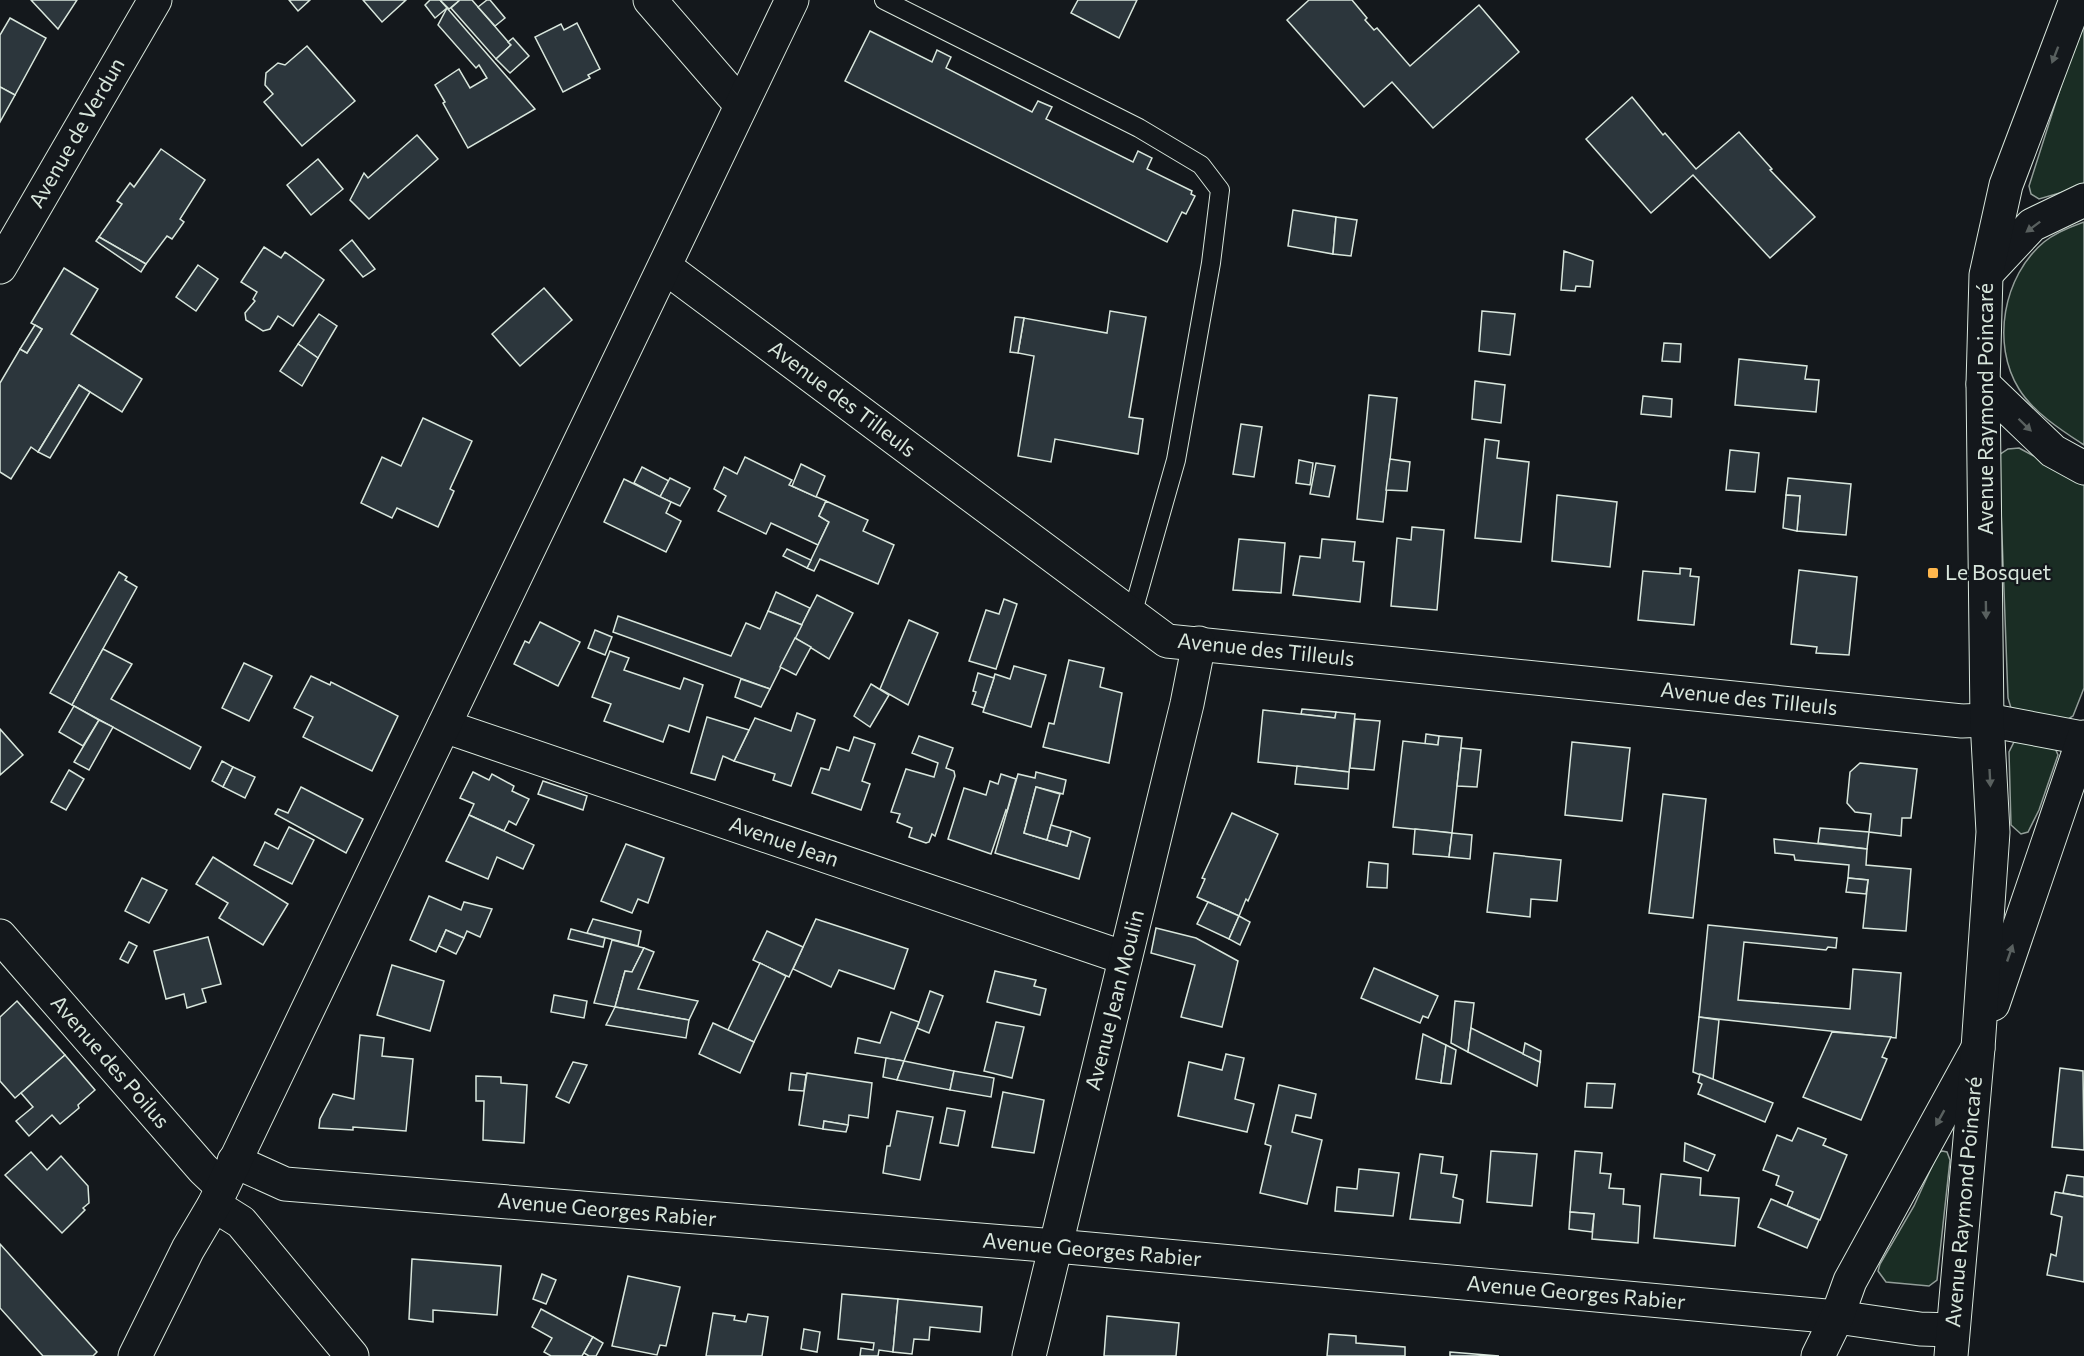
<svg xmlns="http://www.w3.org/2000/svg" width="2084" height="1356" viewBox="0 0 2084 1356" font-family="Commissioner,sans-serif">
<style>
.green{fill:#1a2d24;stroke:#939e99;stroke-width:1.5}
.building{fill:#2c363c;stroke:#d8e6dc;stroke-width:1.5}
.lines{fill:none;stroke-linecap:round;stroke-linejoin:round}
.lane-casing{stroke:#d8e6dc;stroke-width:20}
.street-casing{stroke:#d8e6dc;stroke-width:35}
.secondary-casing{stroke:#d8e6dc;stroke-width:35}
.lane{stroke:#14181c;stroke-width:18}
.street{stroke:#14181c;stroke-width:33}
.secondary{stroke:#14181c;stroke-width:33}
.oneway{fill:#59605f}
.poi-dot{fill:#ffb74d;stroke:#14181c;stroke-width:2}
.labels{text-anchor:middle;stroke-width:4.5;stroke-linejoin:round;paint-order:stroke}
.street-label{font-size:21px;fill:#d8e6dc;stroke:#14181c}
.poi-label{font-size:21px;fill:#d8e6dc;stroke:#14181c;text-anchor:start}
</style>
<rect width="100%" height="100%" fill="#14181c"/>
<!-- green -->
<g class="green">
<path d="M2084,14V186L2039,199L2031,194L2029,186Z"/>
<path d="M2084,222V445C2061,430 2033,412 2019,389C1991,344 2003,276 2044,242C2055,233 2070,227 2084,222Z"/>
<path d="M2019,448L2084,483V688L2073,716L2065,721L2011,708L2008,698L1999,455L2008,449Z"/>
<path d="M2020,741L2055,748L2058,755L2039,810L2028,832L2021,834L2011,825L2009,752L2014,742Z"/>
<path d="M1942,1151L1947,1152L1950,1160L1937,1280L1929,1286L1886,1282L1878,1271L1880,1264L1914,1206L1938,1153Z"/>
</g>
<!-- building -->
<g class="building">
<path d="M31,0H77L58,29Z"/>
<path d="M289,0H310L298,11Z"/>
<path d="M363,0H406L382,22Z"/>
<path d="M430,0H440L447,8L435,18L425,5Z"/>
<path d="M440,0H460L449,9Z"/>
<path d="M460,0H472L511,45L496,59L451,8Z"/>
<path d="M487,0H490L505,18L495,26L478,7Z"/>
<path d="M1078,0H1137L1119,38L1071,13Z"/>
<path d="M1309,0H1352L1367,18L1365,20L1374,30L1377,28L1410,66L1479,5L1519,52L1433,128L1392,82L1364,107L1287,20Z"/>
<path d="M447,8L535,109L468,148L443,103L445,102L435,85L459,69L470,88L487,78L479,65L476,68L438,25Z"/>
<path d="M10,18L46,38L15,95L0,87V35Z"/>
<path d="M577,23L600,69L588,75L590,78L563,92L535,37L561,24L564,30Z"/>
<path d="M870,31L932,62L937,50L951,57L946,68L1032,112L1038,101L1052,107L1046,119L1133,162L1138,151L1152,158L1147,169L1192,191L1191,194L1195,196L1186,214L1182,212L1167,242L845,81Z"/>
<path d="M513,38L529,56L510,73L496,59L511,45L508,42Z"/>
<path d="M307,46L355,101L302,146L264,102L273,94L265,85L266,73L278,63L285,65Z"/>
<path d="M0,87L15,95L0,122Z"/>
<path d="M1632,97L1663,135L1665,133L1696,169L1739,132L1772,169L1770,170L1815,217L1770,258L1693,175L1651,213L1586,139Z"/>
<path d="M417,135L438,159L369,219L350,200L364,173L368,178Z"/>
<path d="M161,149L205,180L180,219L184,222L172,239L167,236L146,264L99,237L122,204L117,201L130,183L134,187Z"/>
<path d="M318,159L343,189L311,215L287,185Z"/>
<path d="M1293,210L1336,217L1333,254L1288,246Z"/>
<path d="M1336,217L1357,220L1351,256L1333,254Z"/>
<path d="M99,237L146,264L141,272L96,241Z"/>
<path d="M352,240L375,269L363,277L340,250Z"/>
<path d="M264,247L281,258L285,252L324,280L293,326L278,316L270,329L263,331L246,320L245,313L255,301L253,299L257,292L241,282Z"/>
<path d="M1564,251L1593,261L1590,287L1576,286L1575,291L1561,290Z"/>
<path d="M198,265L218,279L196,311L176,297Z"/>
<path d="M64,268L98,289L71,334L142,379L122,412L79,385L38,452L31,447L11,479L0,472V383L20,349L27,353L42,329L31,323Z"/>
<path d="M544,288L572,320L520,366L492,334Z"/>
<path d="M1110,311L1146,317L1129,417L1143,419L1138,454L1055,439L1051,462L1018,456L1034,356L1018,353L1024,318L1107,333Z"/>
<path d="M1482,311L1515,314L1510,355L1479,351Z"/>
<path d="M319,314L337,326L318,358L298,344Z"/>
<path d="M1015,317L1024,318L1018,353L1010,352Z"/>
<path d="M35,325L42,329L27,353L20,349Z"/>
<path d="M1664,343L1681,344L1680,362L1662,361Z"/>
<path d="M298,344L318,358L302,386L280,371Z"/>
<path d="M1739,359L1807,366L1805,379L1819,380L1816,412L1735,405Z"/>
<path d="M1475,381L1505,385L1501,423L1472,419Z"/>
<path d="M79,385L90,392L50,458L38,452Z"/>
<path d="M1369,395L1397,398L1383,522L1357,519Z"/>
<path d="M1643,396L1672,399L1671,417L1641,414Z"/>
<path d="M423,418L472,441L450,489L454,491L438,527L397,508L392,518L361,503L382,457L401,466Z"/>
<path d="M1241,424L1262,427L1254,477L1233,474Z"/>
<path d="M1485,439L1499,441L1497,458L1529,462L1521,542L1475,538Z"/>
<path d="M1730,450L1759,453L1755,492L1726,490Z"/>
<path d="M745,457L792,480L789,485L826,501L819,516L829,522L818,545L771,523L766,534L718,511L726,496L714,489L724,467L737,474Z"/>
<path d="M1390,459L1410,462L1407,491L1386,490Z"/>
<path d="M1299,460L1313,463L1310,485L1296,483Z"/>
<path d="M1316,463L1335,466L1329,497L1310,494Z"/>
<path d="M801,464L825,476L816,497L792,486Z"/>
<path d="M642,467L669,481L660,497L634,483Z"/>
<path d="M670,478L690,488L680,506L660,497Z"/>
<path d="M1788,478L1851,484L1846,535L1797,531L1800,496L1786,495Z"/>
<path d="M624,479L671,502L666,513L681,521L666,552L604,522Z"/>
<path d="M1557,495L1617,502L1610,567L1552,561Z"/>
<path d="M1786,495L1800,496L1797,531L1783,528Z"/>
<path d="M826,501L868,520L863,531L894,545L878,584L820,559L814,571L807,568L829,522L819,516Z"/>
<path d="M1412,527L1444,530L1437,610L1391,606L1397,538L1411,540Z"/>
<path d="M1239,539L1285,543L1281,593L1233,590Z"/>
<path d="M1322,539L1355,542L1353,561L1364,562L1360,602L1293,595L1300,556L1320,558Z"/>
<path d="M787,549L811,560L807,568L783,556Z"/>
<path d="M1680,568L1691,569L1690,576L1699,577L1694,625L1638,620L1643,571L1680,574Z"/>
<path d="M1799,570L1857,577L1849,655L1816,653L1817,647L1791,644Z"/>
<path d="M119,572L127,577L125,580L137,587L72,705L50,693Z"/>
<path d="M776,592L810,608L802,625L768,611Z"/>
<path d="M817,595L853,613L829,659L795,638Z"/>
<path d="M1004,599L1017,604L996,669L969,661L986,610L999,614Z"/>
<path d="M768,611L802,625L770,689L613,632L618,616L731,656L746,623L760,629Z"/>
<path d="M909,620L938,633L908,705L880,689Z"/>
<path d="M540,622L580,642L558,686L514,664L525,641L529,643Z"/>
<path d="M595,630L612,637L605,655L588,648Z"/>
<path d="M795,638L811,647L796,675L780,667Z"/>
<path d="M103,649L132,664L111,699L201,747L190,769L72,705Z"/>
<path d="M610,651L629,658L624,670L680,689L684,678L703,685L689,732L669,725L663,742L604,721L611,704L592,697Z"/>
<path d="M1069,660L1104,668L1100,687L1122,693L1109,763L1043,747L1049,723L1054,724Z"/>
<path d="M244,663L272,676L249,721L222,708Z"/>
<path d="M1014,666L1046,675L1031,727L983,712L995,674L1010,679Z"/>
<path d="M978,673L994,678L984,708L972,704L976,692L973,691Z"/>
<path d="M311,676L330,685L331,682L398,716L372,771L303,737L313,717L294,708Z"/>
<path d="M741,679L770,689L761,707L735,697Z"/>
<path d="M871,684L889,695L870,727L854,716Z"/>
<path d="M74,706L99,720L83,746L59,732Z"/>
<path d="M1302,709L1336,712L1335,718L1301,714Z"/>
<path d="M1263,710L1335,718L1336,712L1355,714L1349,772L1258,762Z"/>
<path d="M797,713L815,720L791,786L773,780L775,774L734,761L755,718L791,731Z"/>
<path d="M707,717L749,730L734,761L723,756L715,780L691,773Z"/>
<path d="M1355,719L1380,721L1374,770L1350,768Z"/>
<path d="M99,720L113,727L89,770L74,762Z"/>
<path d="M0,729L23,755L0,775Z"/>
<path d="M1426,734L1439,736L1438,745L1425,744Z"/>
<path d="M919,736L953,748L946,768L954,771L955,776L935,836L932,834L929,842L926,843L909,837L912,828L897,822L900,814L891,812L906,769L934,777L938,763L912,753Z"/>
<path d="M1439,736L1462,738L1452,833L1393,827L1403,741L1438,745Z"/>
<path d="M854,737L875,744L862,781L870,784L861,810L812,793L821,768L829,770L837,747L849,751Z"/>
<path d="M1572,742L1630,748L1622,821L1565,815Z"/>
<path d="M1461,748L1481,750L1477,787L1457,786Z"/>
<path d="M222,761L233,767L223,787L212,781Z"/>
<path d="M1860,763L1917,769L1911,818H1902L1901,836L1869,832L1871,814L1855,812L1847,803L1850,772Z"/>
<path d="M1297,766L1349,772L1348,789L1295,784Z"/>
<path d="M233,767L255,777L245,798L223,787Z"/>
<path d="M69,770L84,779L66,810L51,802Z"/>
<path d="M473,772L489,780L492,774L514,786L512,791L529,799L516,825L509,821L504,831L469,815L474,804L460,798Z"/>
<path d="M1036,772L1066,780L1063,794L1036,787L1024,833L1067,846L1071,831L1090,838L1079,879L995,853L1018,774L1035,778Z"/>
<path d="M1001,774L1016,779L1007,811L1006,810L991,854L948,839L964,788L986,795L990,781L998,784Z"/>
<path d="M543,781L587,796L583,810L538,794Z"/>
<path d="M301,787L363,819L346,853L275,814L278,809L288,813Z"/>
<path d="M1036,787L1060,794L1047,840L1024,833Z"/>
<path d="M1663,794L1706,799L1693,918L1649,913Z"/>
<path d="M1232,813L1278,834L1248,901L1246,899L1239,916L1197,897L1205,879L1202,878Z"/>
<path d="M469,815L534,845L523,869L497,857L488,879L446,861Z"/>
<path d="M1051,825L1071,831L1067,846L1047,840Z"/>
<path d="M289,827L314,840L292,884L254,865L265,842L278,849Z"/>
<path d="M1820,828L1869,832L1867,849L1818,843Z"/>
<path d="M1415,829L1452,833L1449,857L1413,854Z"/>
<path d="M1452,833L1472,835L1470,859L1449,857Z"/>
<path d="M1774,839L1867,849L1866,865L1911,869L1906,931L1863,928L1868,880L1848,878L1849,865L1795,860L1794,855L1775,853Z"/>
<path d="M626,844L664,858L648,903L638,899L632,913L601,901Z"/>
<path d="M1494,853L1561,860L1557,901L1531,899L1530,917L1487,912Z"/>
<path d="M213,857L288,904L263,945L219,918L228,903L196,884Z"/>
<path d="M1369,862L1388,864L1387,888L1367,887Z"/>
<path d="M142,878L167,890L149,923L125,911Z"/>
<path d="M1848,878L1868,880L1866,894L1846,892Z"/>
<path d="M429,896L461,910L464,902L492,909L480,937L467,931L464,938L446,930L436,952L410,940Z"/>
<path d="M1208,902L1239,916L1229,939L1197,924Z"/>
<path d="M1239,916L1250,922L1240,945L1229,939Z"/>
<path d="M593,919L641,931L638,946L587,933Z"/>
<path d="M816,919L908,949L894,989L839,970L831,987L793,969Z"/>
<path d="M1708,925L1837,938L1836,948L1828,947L1826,950L1744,942L1738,1000L1850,1009L1853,969L1901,973L1896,1038L1699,1017Z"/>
<path d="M1156,928L1196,938L1238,961L1222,1027L1181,1017L1195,965L1151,953Z"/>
<path d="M571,929L605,938L603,947L568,939Z"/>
<path d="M446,930L464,938L456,954L439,946Z"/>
<path d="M767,931L803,947L789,977L753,960Z"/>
<path d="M208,937L221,984L202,989L206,1002L187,1008L184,994L166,999L154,951Z"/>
<path d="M612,940L644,948L632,972L625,971L615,1007L594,1003Z"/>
<path d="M129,942L137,946L128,963L120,959Z"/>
<path d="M644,948L654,952L638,989L698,1001L689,1020L615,1007L625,971L632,972Z"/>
<path d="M760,963L786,976L754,1042L728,1030Z"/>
<path d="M392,965L444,981L430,1031L377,1015Z"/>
<path d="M1374,968L1438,996L1428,1018L1423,1016L1420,1023L1361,998Z"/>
<path d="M995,971L1036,980L1034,986L1046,989L1040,1015L987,1002Z"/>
<path d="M930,991L943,996L929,1033L917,1028Z"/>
<path d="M554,995L587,1001L584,1018L551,1012Z"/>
<path d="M17,1001L65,1055L15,1098L0,1081V1017Z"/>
<path d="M1455,1001L1474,1003L1468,1052L1451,1043Z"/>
<path d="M615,1007L689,1020L686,1038L606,1025Z"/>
<path d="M891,1012L919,1022L904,1061L855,1053L858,1038L880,1043Z"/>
<path d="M1699,1017L1719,1020L1713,1080L1693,1072Z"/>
<path d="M996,1022L1024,1027L1012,1078L984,1071Z"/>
<path d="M713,1023L754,1042L740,1073L699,1054Z"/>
<path d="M1471,1028L1540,1062L1537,1086L1468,1052Z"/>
<path d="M1832,1032L1891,1037L1882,1057L1887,1059L1861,1120L1803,1097Z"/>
<path d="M1423,1034L1446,1045L1441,1083L1416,1079Z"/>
<path d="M360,1035L384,1038L382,1056L413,1059L406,1131L353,1127V1130L319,1128L320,1119L333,1094L354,1099Z"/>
<path d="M1525,1043L1541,1051L1540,1062L1523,1054Z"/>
<path d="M1446,1045L1456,1050L1451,1084L1441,1083Z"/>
<path d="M1226,1054L1244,1058L1235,1099L1254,1104L1247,1132L1178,1116L1189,1062L1222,1070Z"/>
<path d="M65,1055L95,1090L78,1105L79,1108L60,1124L52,1115L29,1136L16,1121L33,1107L21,1093Z"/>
<path d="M886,1058L904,1061L897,1080L883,1077Z"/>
<path d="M904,1061L954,1071L950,1090L897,1080Z"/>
<path d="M573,1062L587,1065L569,1103L556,1097Z"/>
<path d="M2060,1068L2083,1071L2084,1150L2052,1147Z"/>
<path d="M954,1071L994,1078L991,1097L950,1090Z"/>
<path d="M791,1073L806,1075L804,1091L789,1090Z"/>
<path d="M807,1073L872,1083L868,1118L849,1115L848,1125L824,1121L823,1129L799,1125Z"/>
<path d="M1700,1074L1773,1103L1765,1122L1698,1094L1702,1084L1698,1082Z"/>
<path d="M476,1076L501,1077V1083L527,1085L524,1143L483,1140L484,1101H476Z"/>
<path d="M1587,1083L1615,1084L1612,1108L1585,1107Z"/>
<path d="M1279,1085L1316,1094L1311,1118L1296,1115L1292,1132L1322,1140L1307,1204L1260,1193L1271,1146L1265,1144Z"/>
<path d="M1003,1092L1044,1100L1034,1153L992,1147Z"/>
<path d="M947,1108L965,1111L958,1146L940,1143Z"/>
<path d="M897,1111L933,1117L920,1180L883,1173L887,1146H890Z"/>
<path d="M824,1121L848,1125L846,1132L823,1129Z"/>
<path d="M1798,1128L1826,1139L1823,1145L1847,1155L1820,1220L1787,1206L1793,1192L1776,1185L1779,1176L1763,1170L1777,1135L1792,1141Z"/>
<path d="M1685,1143L1715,1155L1708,1171L1684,1161Z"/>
<path d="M1491,1151L1537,1154L1532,1206L1487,1202Z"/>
<path d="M1575,1151L1602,1153L1600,1173L1611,1174L1609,1188L1624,1189L1623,1204L1640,1206L1638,1243L1592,1239L1594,1214L1570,1212Z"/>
<path d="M31,1152L47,1170L61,1156L88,1186L89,1203L83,1208L85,1210L62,1233L5,1175Z"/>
<path d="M1420,1154L1443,1157L1441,1173L1457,1175L1453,1197L1463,1200L1460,1223L1410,1219Z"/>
<path d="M1359,1169L1399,1173L1393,1216L1335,1211L1337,1187L1357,1189Z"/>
<path d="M1661,1174L1701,1178L1700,1195L1739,1198L1735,1246L1654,1238Z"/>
<path d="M2067,1175L2084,1177V1197L2063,1193Z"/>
<path d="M2055,1192L2084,1197V1282L2047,1275L2051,1254L2056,1256L2062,1217L2051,1214Z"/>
<path d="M1771,1199L1819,1220L1807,1248L1758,1227Z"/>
<path d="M1570,1212L1594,1214L1592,1232L1569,1229Z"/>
<path d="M0,1244L97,1352L93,1356H43L0,1308Z"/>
<path d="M412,1259L501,1266L497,1315L433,1310V1322L409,1319Z"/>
<path d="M542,1274L556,1280L546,1304L533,1299Z"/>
<path d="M628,1276L680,1287L666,1346L660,1345L657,1355L612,1346Z"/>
<path d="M842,1294L898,1299L893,1352L879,1350L878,1356H860L861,1348L873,1350L874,1343L838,1339Z"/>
<path d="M898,1299L982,1307L980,1332L930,1327L929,1340L914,1339L912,1354L893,1352Z"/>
<path d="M541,1309L593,1337L582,1356H551L544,1352L552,1338L532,1327Z"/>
<path d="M713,1313L735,1316L734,1320L746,1322L748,1314L768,1317L762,1356H706Z"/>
<path d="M1107,1316L1179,1323L1176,1356H1104Z"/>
<path d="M804,1329L820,1332L817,1352L801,1349Z"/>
<path d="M1329,1334L1356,1336V1343L1405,1347V1356H1327Z"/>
<path d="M593,1337L603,1343L596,1356H589L584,1353Z"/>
<path d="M1450,1352L1499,1356H1450Z"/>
</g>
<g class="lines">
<!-- lane casing -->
<g class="lane-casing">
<path id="lane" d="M884,0L1139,128L1201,165L1220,190L1211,263L1176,460L1132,615"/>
</g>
<!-- street casing -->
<g class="street-casing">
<g id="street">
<path d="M650,0L741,105"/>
<path d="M0,267L155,0"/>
<path d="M665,267L1167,641L1962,721L1987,720"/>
<path d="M444,726L1125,958"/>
<path d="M0,936L203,1169L222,1187"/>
<path d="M234,1161L285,1184L1056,1246L1837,1317L1920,1329L1952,1330"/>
<path d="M214,1205L241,1222L352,1356"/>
<path d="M1029,1356L1187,704L1199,643"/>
<path d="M1818,1356L1837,1317L1850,1281L1978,1048"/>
</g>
</g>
<!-- secondary casing -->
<g class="secondary-casing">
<g id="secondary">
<path d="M1987,273L2032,225L2084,200"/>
<path d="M1983,384L2053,451L2084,468"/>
<path d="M1987,720L2083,738"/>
<path d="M1993,1004L2084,737"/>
<path d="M135,1356L188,1249L214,1205L792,0"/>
<path d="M1951,1356L1978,1048L1993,832L1987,720L1983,384L1986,275L2006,185L2076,0"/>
</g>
</g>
<!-- lane -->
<use href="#lane" class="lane"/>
<!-- street -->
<use href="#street" class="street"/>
<!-- secondary -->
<use href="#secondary" class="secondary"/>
</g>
<!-- one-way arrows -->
<defs><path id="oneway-solid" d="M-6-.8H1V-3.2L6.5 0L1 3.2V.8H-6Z" transform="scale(1.5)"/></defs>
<g class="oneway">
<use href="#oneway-solid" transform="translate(2055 55) rotate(111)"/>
<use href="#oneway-solid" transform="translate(2033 227) rotate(143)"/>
<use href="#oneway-solid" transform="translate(2025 425) rotate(44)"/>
<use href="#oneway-solid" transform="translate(1986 610) rotate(89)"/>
<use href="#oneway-solid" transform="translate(1990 778) rotate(87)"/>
<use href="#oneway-solid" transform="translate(2010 953) rotate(-71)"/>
<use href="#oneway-solid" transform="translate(1940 1118) rotate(119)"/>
</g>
<!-- markers -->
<rect class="poi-dot" x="1927" y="567" width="12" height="12" rx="3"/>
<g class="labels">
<!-- street labels -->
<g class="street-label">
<text transform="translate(77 133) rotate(-60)" y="7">Avenue de Verdun</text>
<text transform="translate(842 399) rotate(37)" y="7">Avenue des Tilleuls</text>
<text transform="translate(1986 409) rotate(-90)" y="7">Avenue Raymond Poincaré</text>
<text transform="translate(1266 650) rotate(6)" y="7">Avenue des Tilleuls</text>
<text transform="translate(1749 699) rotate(6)" y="7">Avenue des Tilleuls</text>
<text transform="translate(784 842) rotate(19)" y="7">Avenue Jean</text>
<text transform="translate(1115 1000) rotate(-76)" y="7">Avenue Jean Moulin</text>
<text transform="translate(110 1062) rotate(49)" y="7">Avenue des Poilus</text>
<text transform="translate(1964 1202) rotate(-85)" y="7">Avenue Raymond Poincaré</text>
<text transform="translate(607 1210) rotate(5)" y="7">Avenue Georges Rabier</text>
<text transform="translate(1092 1250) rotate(5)" y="7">Avenue Georges Rabier</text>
<text transform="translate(1576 1293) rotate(5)" y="7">Avenue Georges Rabier</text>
</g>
<!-- poi labels -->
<g class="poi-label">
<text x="1945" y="580">Le Bosquet</text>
</g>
</g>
</svg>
